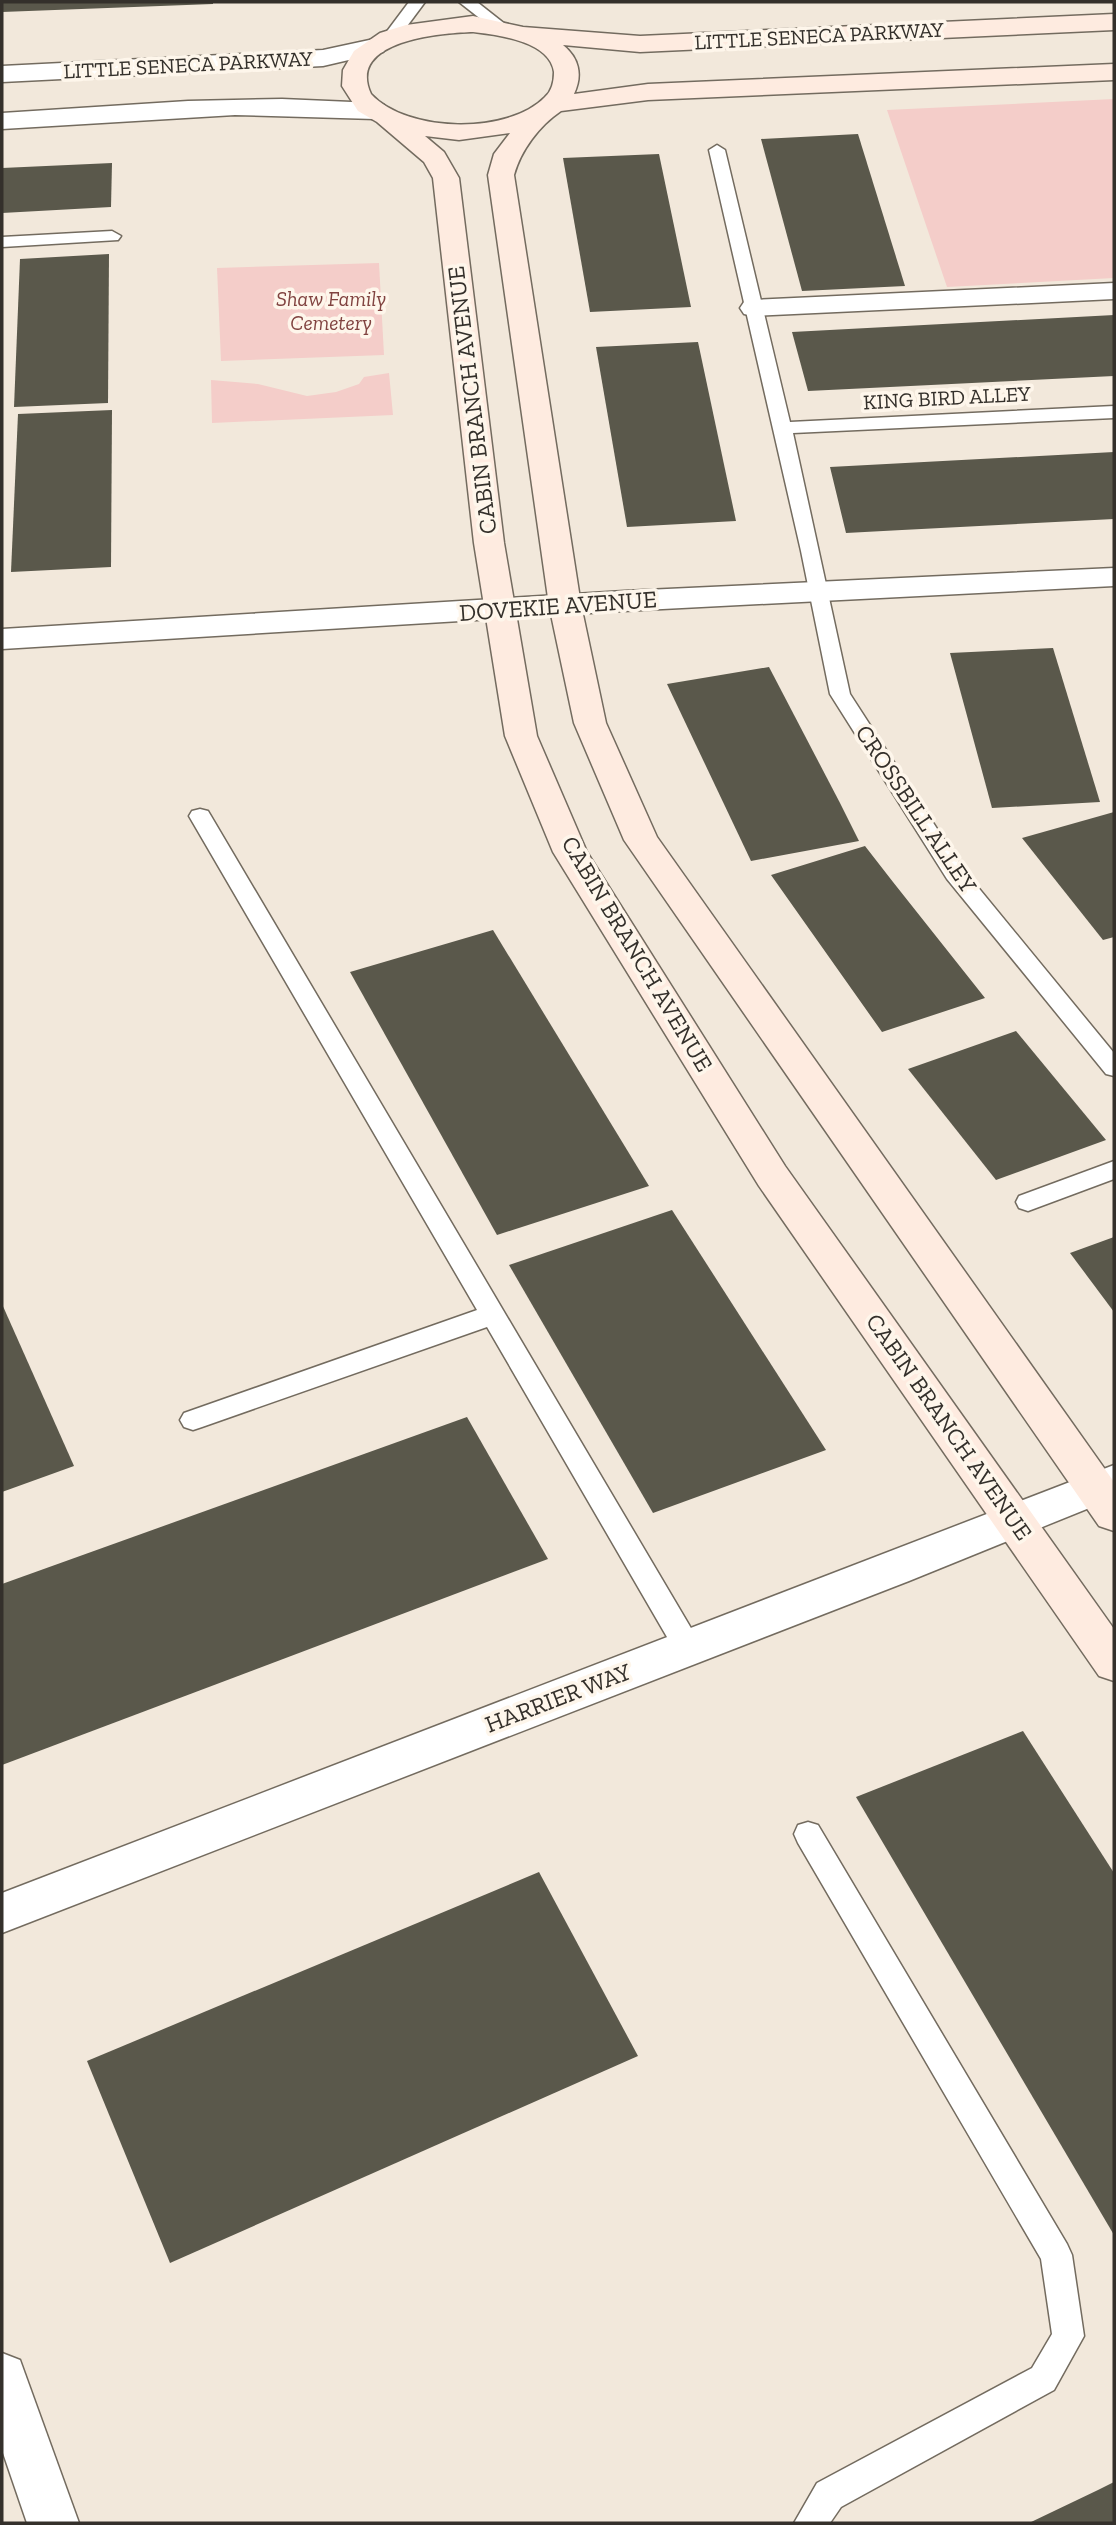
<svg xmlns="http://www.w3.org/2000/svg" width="1116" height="2525" viewBox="0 0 1116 2525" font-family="'Zilla Slab',serif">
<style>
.green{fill:#f4cdc9}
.building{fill:#5a584b}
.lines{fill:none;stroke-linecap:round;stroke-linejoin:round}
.lane-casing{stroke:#736b5f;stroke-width:3}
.street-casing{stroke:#736b5f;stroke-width:3}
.secondary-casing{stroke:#736b5f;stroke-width:3}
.lane{fill:#fff;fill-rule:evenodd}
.street{fill:#fff;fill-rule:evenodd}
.secondary{fill:#feebe0;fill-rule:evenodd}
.labels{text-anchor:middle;stroke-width:7;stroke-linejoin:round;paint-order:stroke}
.far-street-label{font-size:21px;fill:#34302b;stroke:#fef6eb}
.far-park-label{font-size:21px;font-style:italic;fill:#814340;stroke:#fef6eb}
.street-label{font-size:24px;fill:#34302b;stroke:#fef6eb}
</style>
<rect width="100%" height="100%" fill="#f2e8db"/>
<!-- green -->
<g class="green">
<path d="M1114,99V278L947,287L887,110Z"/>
<path d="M379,263L384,355L221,361L217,268Z"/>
<path d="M389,373L393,415L212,423L211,380L258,384L307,396L336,392L359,384L364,377Z"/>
</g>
<!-- building -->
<g class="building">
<path d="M2,2H213V4L2,12Z"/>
<path d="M858,134L905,286L802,291L761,139Z"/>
<path d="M659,154L691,307L590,312L563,158Z"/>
<path d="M112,163L111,207L2,213V168Z"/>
<path d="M109,254L108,403L14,407L20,259Z"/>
<path d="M1114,315V376L808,391L792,332Z"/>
<path d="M698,342L736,521L627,527L596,347Z"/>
<path d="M112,410L111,567L11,572L18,414Z"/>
<path d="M1114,452V519L902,530L846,533L830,467Z"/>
<path d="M1053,648L1100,802L992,808L950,653Z"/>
<path d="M769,667L840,803L859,841L751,861L667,684Z"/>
<path d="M1114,812V937L1103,940L1022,838Z"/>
<path d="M865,846L893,882L985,998L882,1032L771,875Z"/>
<path d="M493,930L649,1186L497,1235L350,972Z"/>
<path d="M1016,1031L1106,1140L996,1180L908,1069Z"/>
<path d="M672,1210L826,1450L653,1513L509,1265Z"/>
<path d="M1114,1237V1312L1070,1253Z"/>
<path d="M2,1304L74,1466L2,1492Z"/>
<path d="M467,1417L548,1559L2,1765V1584Z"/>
<path d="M1023,1731L1114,1873V2235L856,1797Z"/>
<path d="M539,1872L638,2056L170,2263L87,2061Z"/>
<path d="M1114,2482V2523H1029L1098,2490Z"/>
</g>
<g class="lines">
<!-- lane casing -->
<g class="lane-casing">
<g id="lane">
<path d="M409,2H425L396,41H384L382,38Z"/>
<path d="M459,2H477L510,28L508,31H496Z"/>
<path d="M717,145L725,150L790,422L1114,406V418L793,433L850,694L963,869L1114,1053V1076L1106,1074L947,879L830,694L801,551L709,150Z"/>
<path d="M112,231L121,236L118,240L2,247V237Z"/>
<path d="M200,809L208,811L211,816L698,1640L702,1648L698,1656L688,1659L678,1656L487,1327L202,1427L193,1430L184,1427L180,1420L184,1413L477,1310L189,816L192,811Z"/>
<path d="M1114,1161V1179L1028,1211L1019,1208L1016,1202L1019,1196Z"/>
<path d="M808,1822L818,1825L1067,2244L1072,2255L1084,2336L1054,2390L841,2507L830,2523H794L817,2483L1032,2368L1052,2334L1041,2259L798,1843L794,1834L798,1825Z"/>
</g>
</g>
<!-- street casing -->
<g class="street-casing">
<g id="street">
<path d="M374,39L383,42L387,47L383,52L323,66L2,82V66L323,50Z"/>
<path d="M282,99L375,103L384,105L388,111L384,117L375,119L235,115L2,129V113L188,101Z"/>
<path d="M1114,283V299L754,316L744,314L740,308L744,302L754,300Z"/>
<path d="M1114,568V586L624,611L2,649V629L624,591Z"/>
<path d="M1114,1465V1498L909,1581L2,1933V1893Z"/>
<path d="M2,2353L20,2360L79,2523H27L2,2450Z"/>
</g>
</g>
<!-- secondary casing -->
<g class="secondary-casing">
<path id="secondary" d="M1114,14V30L640,52L563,45C579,58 583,75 574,94L648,84L1114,64V80L648,100L561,111C539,126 521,150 514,175L581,605L606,723L657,837L1114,1482V1531L1099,1526L624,840L574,723L549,605L488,175L494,154L510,133L459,140L425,136L444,152L459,178L504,543L537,736L587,852L785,1166L1114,1629V1681L1099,1676L759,1186L553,852L505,736L474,543L433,178L424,162L377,122L358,111L342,86L343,70L354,51L380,33L406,25L473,16L523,27L640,36ZM473,32C498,35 550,41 554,72C554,81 552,91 545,97C508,135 407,133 371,94C346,40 442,33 473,32Z"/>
</g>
<!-- lane -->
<use href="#lane" class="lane"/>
<!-- street -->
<use href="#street" class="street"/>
<!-- secondary -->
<use href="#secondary" class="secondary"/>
</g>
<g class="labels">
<!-- far-street labels -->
<g class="far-street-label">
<text transform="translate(819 36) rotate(-3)" y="7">LITTLE SENECA PARKWAY</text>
<text transform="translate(188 65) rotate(-3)" y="7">LITTLE SENECA PARKWAY</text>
<text transform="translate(947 398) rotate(-3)" y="7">KING BIRD ALLEY</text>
</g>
<!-- far-park labels -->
<g class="far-park-label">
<text x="331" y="306">Shaw Family<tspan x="331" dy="24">Cemetery</tspan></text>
</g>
<!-- street labels -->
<g class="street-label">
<text transform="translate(472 400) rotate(-97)" y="8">CABIN BRANCH AVENUE</text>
<text transform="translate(558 606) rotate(-4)" y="8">DOVEKIE AVENUE</text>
<text transform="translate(916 809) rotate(56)" y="8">CROSSBILL ALLEY</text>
<text transform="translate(637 954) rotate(59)" y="8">CABIN BRANCH AVENUE</text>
<text transform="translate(949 1427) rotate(55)" y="8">CABIN BRANCH AVENUE</text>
<text transform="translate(558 1698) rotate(-21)" y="8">HARRIER WAY</text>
</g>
</g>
<!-- border -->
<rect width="1116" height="2525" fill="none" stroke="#34302b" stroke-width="7"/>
</svg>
